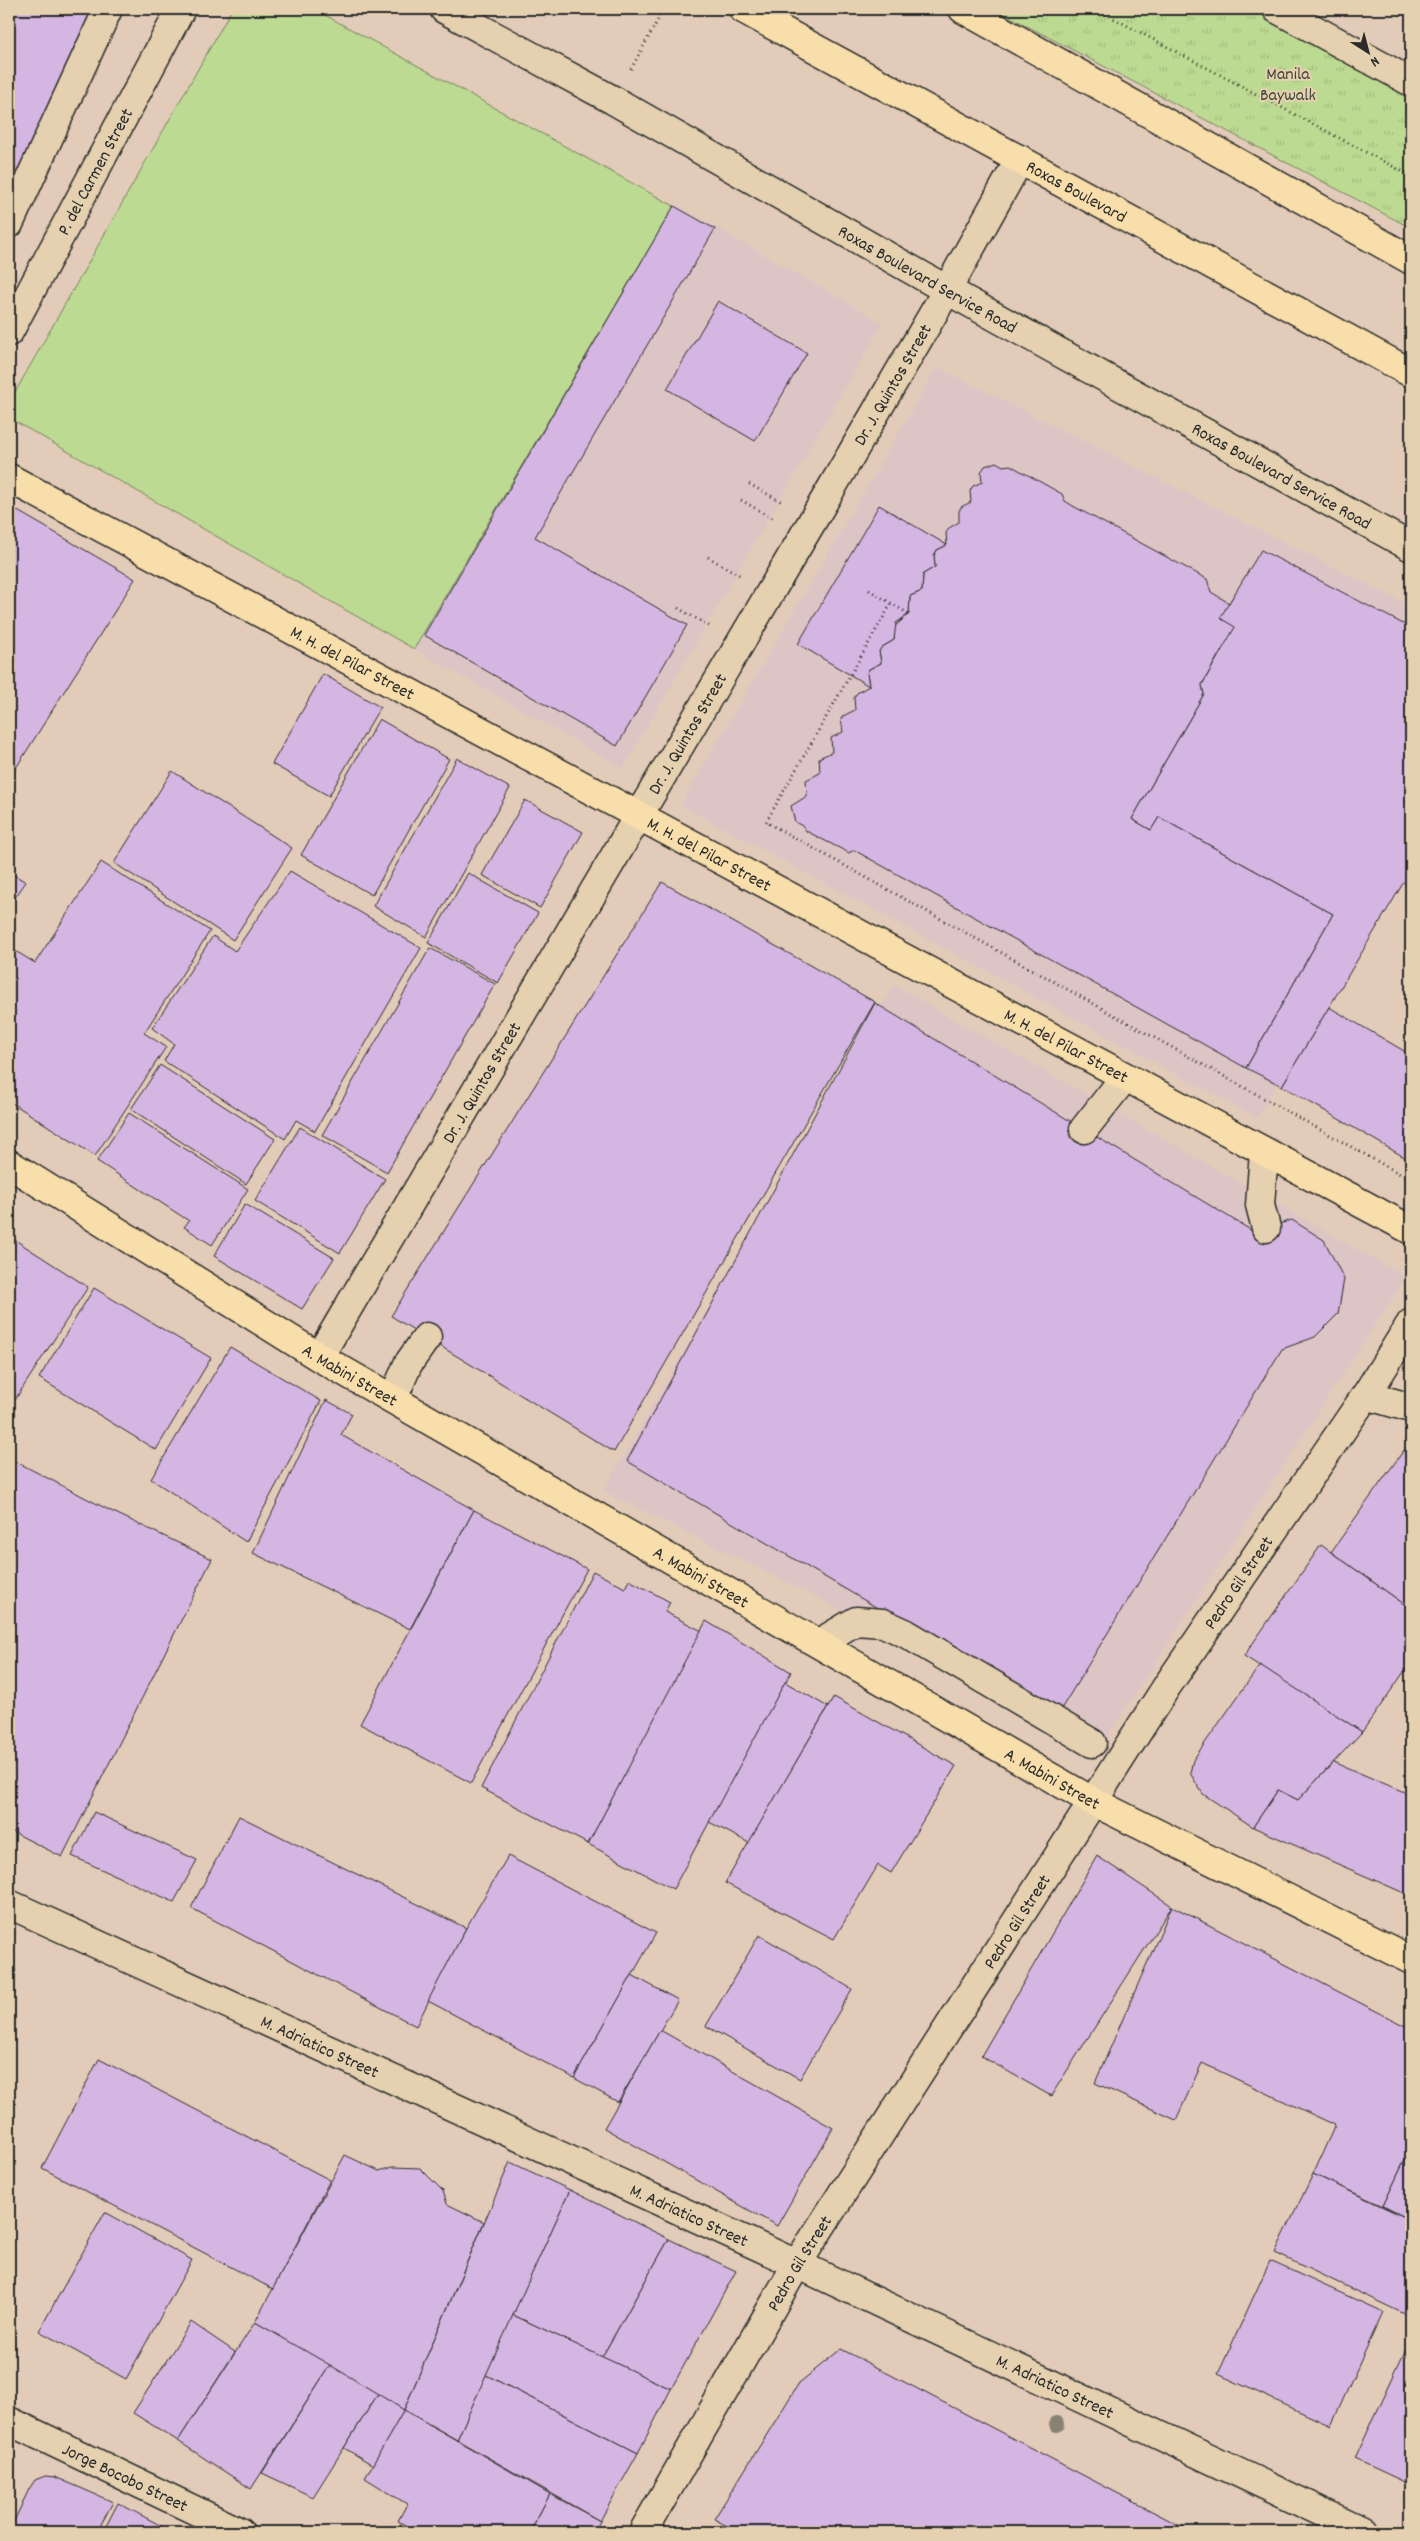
<svg xmlns="http://www.w3.org/2000/svg" width="1420" height="2541" viewBox="0 0 1420 2541" font-family="Dekko,sans-serif">
<style>
.built{fill:#dec5c5}
.green{fill:#bdda92;stroke:#74825e}
.park{fill:url(#park-tufts);stroke:#74825e}
.building{fill:#d5b6e2;stroke:#2b2b2b}
.lines{fill:none;stroke-linecap:round;stroke-linejoin:round}
.minor-casing{stroke:#2b2b2b;stroke-width:31}
.major-casing{stroke:#2b2b2b;stroke-width:31}
.highway-casing{stroke:#2b2b2b;stroke-width:31}
.path{stroke:#2b2b2b;stroke-width:3;stroke-dasharray:1 4;stroke-linecap:butt}
.minor{stroke:#e5d1af;stroke-width:28}
.major{stroke:#f8deab;stroke-width:28}
.highway{stroke:#f8deab;stroke-width:28}
.tree{fill:#898273}
.labels{text-anchor:middle;stroke-width:4;stroke-linejoin:round;paint-order:stroke}
.park-label{font-size:18px;fill:#41453a;stroke:#e5d1af}
.street-label{font-size:18px;fill:#2b2b2b;stroke:#e5d1af}
</style>
<defs>
<pattern id="park-tufts" width="24" height="20" patternUnits="userSpaceOnUse" patternTransform="scale(1.25)"><rect width="24" height="20" fill="#bdda92"/><path d="M3 7l-1-3M5 7V3M7 7l1-3M15 17l-1-3M17 17v-4M19 17l1-3" fill="none" stroke="#a3bb7e"/></pattern>
</defs>
<rect width="100%" height="100%" fill="#e2ccb9"/>
<filter id="ink" filterUnits="userSpaceOnUse"><feTurbulence type="fractalNoise" baseFrequency=".02" numOctaves="2"/><feDisplacementMap in="SourceGraphic" scale="10" xChannelSelector="R" yChannelSelector="G"/><feConvolveMatrix kernelMatrix="1 2 1 2 8 2 1 2 1" color-interpolation-filters="sRGB"/></filter>
<g filter="url(#ink)">
<!-- built -->
<g class="built">
<path d="M674,203L883,323L623,769L414,649Z"/>
<path d="M937,367L1411,606V857L1257,1118L680,805Z"/>
<path d="M894,985L1406,1277L1105,1741L603,1491Z"/>
</g>
<!-- green -->
<path class="green" d="M232,9H314L674,206L414,649L9,418V403Z"/>
<!-- park -->
<path class="park" d="M995,9H1299L1411,69V228Z"/>
<!-- building -->
<g class="building">
<path d="M9,9H103L9,189Z"/>
<path d="M674,206L715,229L535,537L687,625L617,746L424,635Z"/>
<path d="M718,301L807,353L755,441L667,389Z"/>
<path d="M996,462L1003,466L1010,465L1062,494L1065,501L1073,506L1207,579L1211,592L1229,603L1236,592L1283,579L1324,603L1337,649L1313,691L1266,703L1224,679L1218,656L1202,685L1204,694L1132,819L1151,830L1159,817L1333,914L1246,1068L861,854L854,850L849,853L806,831L804,827L795,822L791,806L807,796L806,780L820,773L819,758L832,752L831,738L843,732L841,719L843,716L855,710L854,697L857,693L869,686L867,673L869,669L881,663L879,651L882,647L894,640V627L909,614L910,596L922,591L923,574L935,567L934,555L937,550L947,545L946,533L949,528L959,522V511L961,507L971,502L970,491L973,486L982,482L981,472L985,466Z"/>
<path d="M879,505L947,545L937,550L934,555L935,567L923,574L922,591L910,596L909,614L896,623L894,640L882,647L879,651L881,663L869,669L867,673L869,686L798,644Z"/>
<path d="M9,506L135,579L9,779Z"/>
<path d="M1261,550L1411,628V870L1282,1086L1246,1068L1333,914L1159,817L1151,830L1132,819L1204,694L1202,685L1235,627L1220,618Z"/>
<path d="M323,674L380,707L329,796L272,764Z"/>
<path d="M379,719L449,759L372,895L301,855Z"/>
<path d="M457,758L510,788L426,937L373,906Z"/>
<path d="M172,771L292,848L233,940L114,863Z"/>
<path d="M525,800L583,832L540,908L482,875Z"/>
<path d="M101,862L210,931L144,1033L166,1047L95,1156L9,1101V947L35,963Z"/>
<path d="M290,871L421,948L315,1131L296,1120L285,1139L164,1061L174,1044L152,1028L213,936L235,951Z"/>
<path d="M9,872L26,882L9,906Z"/>
<path d="M468,873L538,913L498,983L428,943Z"/>
<path d="M662,882L875,1002L614,1452L391,1316Z"/>
<path d="M430,948L495,984L387,1172L322,1135Z"/>
<path d="M875,1003L1254,1232L1292,1220L1324,1240L1344,1279L1338,1314L1315,1337L1282,1349L1058,1714L627,1461Z"/>
<path d="M1329,1007L1411,1055V1161L1282,1086Z"/>
<path d="M160,1065L275,1139L246,1184L131,1109Z"/>
<path d="M129,1113L248,1189L212,1245L184,1227L189,1221L97,1161Z"/>
<path d="M300,1127L385,1179L340,1253L255,1201Z"/>
<path d="M245,1204L334,1258L302,1309L214,1256Z"/>
<path d="M9,1236L88,1287L9,1409Z"/>
<path d="M94,1288L211,1358L156,1450L39,1378Z"/>
<path d="M230,1347L321,1401L246,1542L151,1479Z"/>
<path d="M326,1400L352,1414L341,1435L474,1510L410,1629L253,1553Z"/>
<path d="M1404,1450L1411,1455V1609L1331,1552Z"/>
<path d="M9,1458L109,1510L212,1559L62,1857L9,1830Z"/>
<path d="M474,1510L587,1569L471,1783L360,1724Z"/>
<path d="M1321,1545L1411,1609V1662L1362,1732L1244,1656Z"/>
<path d="M593,1571L625,1588L629,1580L670,1602L665,1612L702,1631L588,1844L481,1788Z"/>
<path d="M706,1621L791,1672L673,1889L588,1844Z"/>
<path d="M1260,1665L1362,1732L1298,1800L1278,1790L1253,1827L1203,1794L1190,1773L1193,1760Z"/>
<path d="M785,1682L828,1707L749,1843L709,1822Z"/>
<path d="M834,1697L956,1766L891,1873L878,1865L834,1939L725,1883Z"/>
<path d="M1334,1762L1411,1795V1896L1253,1827L1278,1790L1298,1800Z"/>
<path d="M94,1812L197,1860L174,1902L72,1856Z"/>
<path d="M239,1816L466,1928L416,2026L191,1908Z"/>
<path d="M508,1856L656,1933L574,2078L428,2001L466,1928Z"/>
<path d="M1097,1856L1172,1906L1051,2096L981,2056Z"/>
<path d="M1172,1906L1411,2029V2147L1383,2206L1313,2174L1335,2125L1202,2063L1176,2120L1095,2083Z"/>
<path d="M759,1935L852,1989L800,2079L706,2026Z"/>
<path d="M632,1975L678,2000L618,2102L574,2078Z"/>
<path d="M660,2030L833,2128L777,2226L604,2128Z"/>
<path d="M99,2059L330,2180L273,2289L42,2168Z"/>
<path d="M1411,2147V2220L1383,2206Z"/>
<path d="M345,2155L379,2171L392,2167L420,2168L443,2191L447,2204L484,2222L404,2410L255,2322Z"/>
<path d="M510,2162L570,2190L457,2440L404,2410Z"/>
<path d="M1313,2174L1411,2220V2317L1275,2253Z"/>
<path d="M570,2190L669,2239L602,2357L513,2315Z"/>
<path d="M105,2212L192,2260L126,2379L39,2331Z"/>
<path d="M669,2239L736,2271L671,2389L602,2357Z"/>
<path d="M1270,2261L1383,2312L1331,2426L1218,2374Z"/>
<path d="M513,2315L671,2389L638,2453L486,2375Z"/>
<path d="M191,2322L235,2352L178,2441L133,2413Z"/>
<path d="M255,2322L330,2365L251,2489L178,2441Z"/>
<path d="M1411,2338V2485L1355,2459Z"/>
<path d="M841,2349L1192,2532H738L714,2519L799,2383Z"/>
<path d="M330,2365L378,2394L313,2497L262,2473Z"/>
<path d="M486,2375L638,2453L600,2521L457,2440Z"/>
<path d="M378,2394L404,2410L373,2465L344,2448Z"/>
<path d="M404,2410L550,2494L530,2532H417L398,2521L407,2504L365,2478Z"/>
<path d="M45,2476L55,2477L113,2502L97,2532H9L29,2489L35,2480Z"/>
<path d="M550,2494L600,2521L594,2532H530Z"/>
<path d="M118,2503L173,2532H103Z"/>
</g>
<g class="lines">
<!-- minor casing -->
<g class="minor-casing">
<g id="minor">
<path id="s1" d="M444,9L613,100L947,290L1411,547"/>
<path d="M1277,9L1411,82"/>
<path d="M9,224L108,9"/>
<path id="s2" d="M9,332L181,9"/>
<path d="M1084,1129L1125,1077"/>
<path d="M1264,1152L1260,1205L1266,1228"/>
<path id="s3" d="M319,1357L813,520L947,290L1020,159"/>
<path d="M1366,1395L1411,1408"/>
<path d="M393,1399L408,1364L427,1337"/>
<path d="M819,1643L856,1621L883,1623L905,1633L1092,1743"/>
<path id="s4" d="M9,1904L797,2264L1364,2532"/>
<path id="s5" d="M9,2421L240,2532"/>
<path id="s6" d="M643,2532L797,2264L1167,1686L1366,1395L1411,1323"/>
</g>
</g>
<!-- major casing -->
<g class="major-casing">
<g id="major">
<path id="s7" d="M9,478L1411,1230"/>
<path id="s8" d="M9,1164L319,1357L1092,1801L1411,1960"/>
</g>
</g>
<!-- highway casing -->
<g class="highway-casing">
<g id="highway">
<path id="s9" d="M743,9L1411,373"/>
<path d="M963,9L1411,260"/>
</g>
</g>
<!-- path -->
<g class="path">
<path d="M1096,9L1411,176"/>
<path d="M631,69L664,9"/>
<path d="M749,484L784,503"/>
<path d="M741,500L774,519"/>
<path d="M708,557L741,576"/>
<path d="M869,590L909,614"/>
<path d="M891,604L766,822L1411,1180"/>
<path d="M678,608L709,626"/>
</g>
<!-- minor -->
<use href="#minor" class="minor"/>
<!-- major -->
<use href="#major" class="major"/>
<!-- highway -->
<use href="#highway" class="highway"/>
</g>
<!-- trees -->
<circle class="tree" cx="1057" cy="2424" r="8"/>
</g>
<g class="labels">
<!-- park labels -->
<g class="park-label">
<text x="1288" y="79">Manila<tspan x="1288" dy="21">Baywalk</tspan></text>
</g>
<!-- street labels -->
<g class="street-label">
<text dy="6" stroke="none"><textPath href="#s2" startOffset="182">P. del Carmen Street</textPath></text>
<text dy="6" stroke="none"><textPath href="#s9" startOffset="380">Roxas Boulevard</textPath></text>
<text dy="6" stroke="none"><textPath href="#s1" startOffset="554">Roxas Boulevard Service Road</textPath></text>
<text dy="6" stroke="none"><textPath href="#s3" startOffset="1129">Dr. J. Quintos Street</textPath></text>
<text dy="6" stroke="none"><textPath href="#s1" startOffset="959">Roxas Boulevard Service Road</textPath></text>
<text dy="6" stroke="none"><textPath href="#s7" startOffset="390">M. H. del Pilar Street</textPath></text>
<text dy="6" stroke="none"><textPath href="#s3" startOffset="724">Dr. J. Quintos Street</textPath></text>
<text dy="6" stroke="none"><textPath href="#s7" startOffset="795">M. H. del Pilar Street</textPath></text>
<text dy="6" stroke="none"><textPath href="#s7" startOffset="1200">M. H. del Pilar Street</textPath></text>
<text dy="6" stroke="none"><textPath href="#s3" startOffset="319">Dr. J. Quintos Street</textPath></text>
<text dy="6" stroke="none"><textPath href="#s8" startOffset="401">A. Mabini Street</textPath></text>
<text dy="6" stroke="none"><textPath href="#s8" startOffset="806">A. Mabini Street</textPath></text>
<text dy="6" stroke="none"><textPath href="#s6" startOffset="1121">Pedro Gil Street</textPath></text>
<text dy="6" stroke="none"><textPath href="#s8" startOffset="1211">A. Mabini Street</textPath></text>
<text dy="6" stroke="none"><textPath href="#s6" startOffset="716">Pedro Gil Street</textPath></text>
<text dy="6" stroke="none"><textPath href="#s4" startOffset="342">M. Adriatico Street</textPath></text>
<text dy="6" stroke="none"><textPath href="#s4" startOffset="748">M. Adriatico Street</textPath></text>
<text dy="6" stroke="none"><textPath href="#s6" startOffset="311">Pedro Gil Street</textPath></text>
<text dy="6" stroke="none"><textPath href="#s4" startOffset="1152">M. Adriatico Street</textPath></text>
<text dy="6" stroke="none"><textPath href="#s5" startOffset="129">Jorge Bocobo Street</textPath></text>
</g>
</g>
<!-- margin -->
<rect width="1420" height="2541" fill="none" stroke="#e5d1af" stroke-width="30"/>
<rect x="15" y="15" width="1390" height="2511" fill="none" stroke="#2b2b2b" stroke-width="2" filter="url(#ink)"/>
<!-- north arrow -->
<g transform="translate(1368 52) rotate(144)" stroke="#e5d1af" stroke-width="4" paint-order="stroke">
<path d="M0-4L9 19L0 12L-9 19Z" fill="#2b2b2b"/>
<text y="-8" font-size="14" font-weight="bold" text-anchor="middle" fill="#2b2b2b">N</text>
</g>
</svg>
